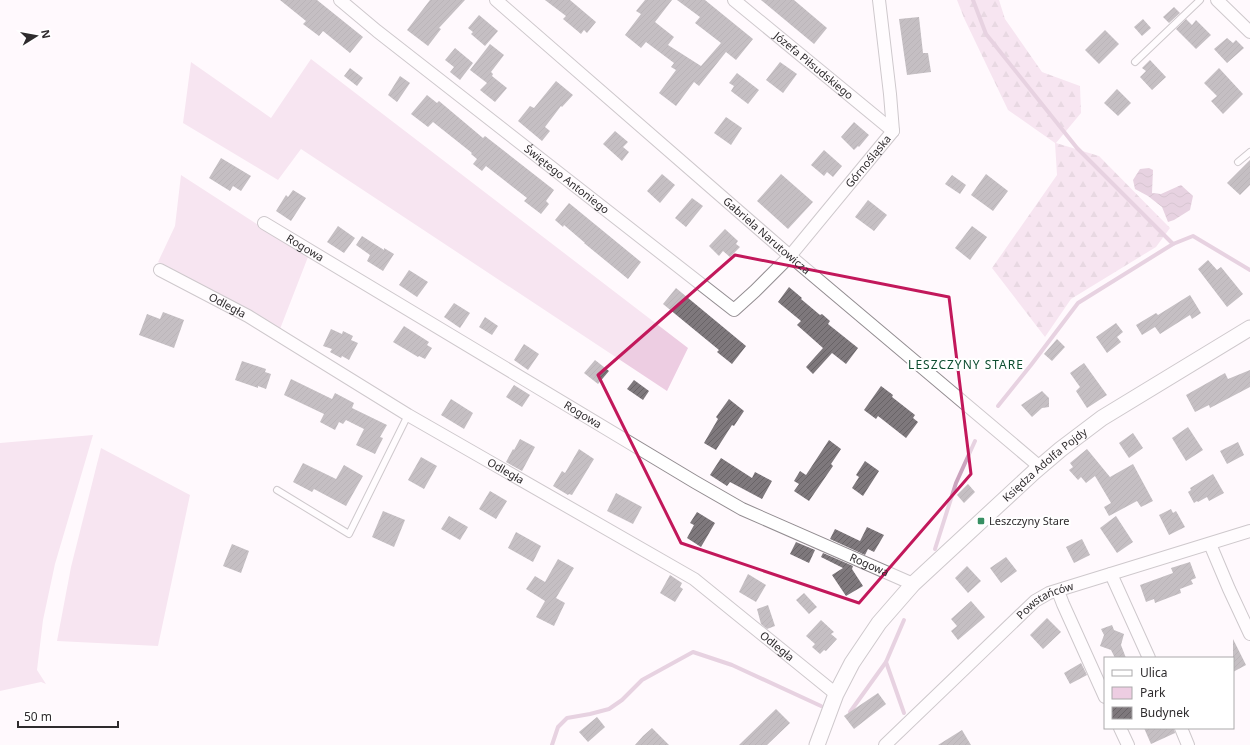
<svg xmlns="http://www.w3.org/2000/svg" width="1250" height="745" viewBox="0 0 1250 745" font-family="'Noto Sans',sans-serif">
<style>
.green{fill:#edcde2}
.forest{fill:url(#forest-firs)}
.water{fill:url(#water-waves)}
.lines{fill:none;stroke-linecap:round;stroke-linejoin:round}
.stream{stroke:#cba3be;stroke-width:4}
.building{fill:url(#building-hatch)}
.service-casing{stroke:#938d91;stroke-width:8}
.minor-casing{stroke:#938d91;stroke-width:14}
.tertiary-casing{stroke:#938d91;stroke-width:17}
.service{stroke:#fff;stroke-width:6}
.minor{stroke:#fff;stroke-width:12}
.tertiary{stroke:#fff;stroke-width:15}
.marked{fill:none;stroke:#c2185b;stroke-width:3;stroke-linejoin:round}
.poi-dot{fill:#378f63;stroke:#fff;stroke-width:1.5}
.labels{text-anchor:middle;stroke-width:4;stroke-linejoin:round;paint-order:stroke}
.street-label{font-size:11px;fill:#2e2b2d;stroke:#fff}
.poi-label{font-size:11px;fill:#2e2b2d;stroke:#fff;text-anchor:start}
.neighbourhood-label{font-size:12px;letter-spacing:1px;fill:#0d4d30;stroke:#fff}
</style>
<defs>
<pattern id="forest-firs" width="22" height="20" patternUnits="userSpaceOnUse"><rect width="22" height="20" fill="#edcde2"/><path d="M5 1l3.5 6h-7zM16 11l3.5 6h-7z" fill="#ccb0c2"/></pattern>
<pattern id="water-waves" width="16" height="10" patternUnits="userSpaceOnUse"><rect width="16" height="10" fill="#cba3be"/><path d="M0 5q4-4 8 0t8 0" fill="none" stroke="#a5859b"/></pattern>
<pattern id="building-hatch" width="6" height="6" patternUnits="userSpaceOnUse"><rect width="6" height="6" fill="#7e787c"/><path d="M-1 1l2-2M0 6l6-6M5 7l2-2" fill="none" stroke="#686366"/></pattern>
</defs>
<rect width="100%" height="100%" fill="#fff9fd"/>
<!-- green -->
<g class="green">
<path d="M311,59L688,348L667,391L301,149L278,180L183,123L191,62L271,118Z"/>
<path d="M181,175L308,257L280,329L158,262L175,226Z"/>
<path d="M93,435L55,564L43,620L37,670L46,684L41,682L0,691V443Z"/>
<path d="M101,448L190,495L158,646L57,641L71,567Z"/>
</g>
<!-- forest -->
<path class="forest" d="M957,0H999L1005,19L1042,72L1080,86L1081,113L1056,143L1099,156L1170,228L1156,247L1071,299L1045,337L992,268L1057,175L1055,143L1008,110L964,18Z"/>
<!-- water -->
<path class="water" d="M1149,168L1153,170L1152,193L1161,194L1181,185L1193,196L1190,210L1174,220L1168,222L1162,207L1148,196L1135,189L1133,180L1140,169Z"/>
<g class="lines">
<!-- stream -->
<g class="stream">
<path d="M973,0L986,34L1077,148L1173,244"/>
<path d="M998,406L1031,365L1078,303L1173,244L1193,236L1250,270"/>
<path d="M935,549L956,483L975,441"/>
<path d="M904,620L886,662L904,713"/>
<path d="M850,712L886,662"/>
<path d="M552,745L558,727L567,718L590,714L609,709L622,700L642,680L693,652L732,665L821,706"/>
</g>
</g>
<!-- building -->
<g class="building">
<path d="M280,0H317L363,37L350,53L323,31L319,36L303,24L306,21Z"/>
<path d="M430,0H465L439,28L441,29L428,46L407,30Z"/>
<path d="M545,0H570L596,22L587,33L584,30L581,34L563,19L566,16Z"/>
<path d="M645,0H672L655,22L674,37L668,45L701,66L721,43L695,23L700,17L677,0H705L753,39L736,60L726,52L699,86L694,82L676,106L659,93L676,70L671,67L674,63L646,42L641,48L625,35L641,14L636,11Z"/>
<path d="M761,0H794L827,28L814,44Z"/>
<path d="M1174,7L1180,13L1169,23L1163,17Z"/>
<path d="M479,15L498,31L485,46L471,34L473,32L468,28Z"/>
<path d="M919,17L923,53H928L931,72L907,75L899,19Z"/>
<path d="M1143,19L1151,28L1142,36L1134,27Z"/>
<path d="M1186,19L1192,25L1196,20L1211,35L1196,49L1176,29Z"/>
<path d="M1105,30L1119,44L1099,64L1085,50Z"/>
<path d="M1227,38L1233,43L1236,40L1244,48L1227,63L1214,49Z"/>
<path d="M490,44L504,55L491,72L493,74L492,76L507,88L495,102L480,90L487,83L470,70Z"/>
<path d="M455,48L473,63L460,80L450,72L454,67L445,60Z"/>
<path d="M1150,60L1166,77L1152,90L1140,77L1146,71L1142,68Z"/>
<path d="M780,62L797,74L783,93L766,80Z"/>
<path d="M350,68L363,78L357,86L344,76Z"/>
<path d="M1219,68L1243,94L1223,114L1211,101L1217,96L1204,83Z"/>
<path d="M737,73L759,90L748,104L731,91L734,86L729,83Z"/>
<path d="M400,76L410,83L397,102L388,95Z"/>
<path d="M556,81L573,95L562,107L561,106L545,127L550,131L542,141L518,121L530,106L534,108Z"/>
<path d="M1117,89L1131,103L1118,116L1104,103Z"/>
<path d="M427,95L437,103L439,101L483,138L485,136L554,190L546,201L549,204L541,214L524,201L527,198L486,166L482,171L473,164L477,159L471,154L472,153L433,122L428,127L411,114Z"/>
<path d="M726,117L742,128L731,145L714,133Z"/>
<path d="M854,122L869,135L859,147L858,146L854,150L841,137Z"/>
<path d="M615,131L628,142L623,147L629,152L622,161L603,144Z"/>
<path d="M824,150L842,166L833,177L827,172L824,176L811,165Z"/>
<path d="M221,158L251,176L241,191L233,186L230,191L209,178Z"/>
<path d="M1250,160V185L1240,195L1227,183Z"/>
<path d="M662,174L675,185L660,203L647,191Z"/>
<path d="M781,174L813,202L788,229L757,201Z"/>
<path d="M986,174L1008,191L993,211L971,195Z"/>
<path d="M952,175L966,185L960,194L945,184Z"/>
<path d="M293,190L306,198L291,221L276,211L286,195L288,197Z"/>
<path d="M692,198L703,206L686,227L675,218Z"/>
<path d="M868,200L887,215L874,231L855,217Z"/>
<path d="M569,203L641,262L628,279L584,243H585L564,225L563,227L555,220Z"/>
<path d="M338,226L355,238L344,253L327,242Z"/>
<path d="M972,226L987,237L970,260L955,248Z"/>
<path d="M725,229L738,241L736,244L740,247L730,257L723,251L719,256L709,246Z"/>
<path d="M362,236L384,250V248L394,254L383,271L367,261L370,255L356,245Z"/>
<path d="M1208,260L1217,270L1221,267L1243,294L1227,307L1198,269Z"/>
<path d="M409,270L428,282L417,297L399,285Z"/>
<path d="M789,287L802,298L801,299L820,315L822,314L830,321L828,324L858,348L846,364L832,353L813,374L806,367L823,348L797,325L801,321L778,302Z"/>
<path d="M676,288L746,346L732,364L717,352L719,350L663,304Z"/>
<path d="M1190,295L1201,313L1192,319L1190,315L1160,334L1155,327L1142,335L1136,325L1156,313L1158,315Z"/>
<path d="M454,303L470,313L460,328L444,317Z"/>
<path d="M163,312L184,320L174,348L139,335L147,314L160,319Z"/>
<path d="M485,317L498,326L492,335L479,327Z"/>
<path d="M1116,323L1123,332L1117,337L1121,342L1107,353L1096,337Z"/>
<path d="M404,326L429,342L427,345L432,348L425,359L419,356L418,357L393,342Z"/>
<path d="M331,329L342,334L343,331L353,336L351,340L358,343L349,360L342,356L341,358L330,352L332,349L323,346Z"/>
<path d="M1057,339L1065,347L1052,361L1044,354Z"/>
<path d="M524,344L539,354L528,370L514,360Z"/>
<path d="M595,360L609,371L598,384L584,373Z"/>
<path d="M242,361L266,369L265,372L271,374L266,389L258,386V388L235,380Z"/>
<path d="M1084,363L1107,395L1087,408L1076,391L1080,387L1070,373Z"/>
<path d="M1250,370V387L1210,408L1209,405L1195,412L1186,395L1225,373L1228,379Z"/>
<path d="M291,379L332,399L335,393L354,403L352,408L387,425L380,437L383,438L375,454L356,445L364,429L346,420L343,424L339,422L335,430L320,422L324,414L284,395Z"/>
<path d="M634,380L649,391L643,400L627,389Z"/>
<path d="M514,385L530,395L522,407L506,397Z"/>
<path d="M881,386L893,395L892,397L915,415L913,418L918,422L906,438L878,416L876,419L864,410Z"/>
<path d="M1042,391L1049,398V407L1042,408L1032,417L1021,405Z"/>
<path d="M451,399L473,413L464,429L441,415Z"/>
<path d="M729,399L744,411L734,426L732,425L716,450L704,443L718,419L716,417Z"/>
<path d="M1188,427L1203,450L1186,461L1172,438Z"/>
<path d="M1133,433L1143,448L1129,458L1119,443Z"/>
<path d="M520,439L535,447L522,471L506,462L513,449L514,450Z"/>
<path d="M829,440L841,449L831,464L833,466L809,501L794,491L799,484L794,481L800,471L806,475Z"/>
<path d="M1238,442L1244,455L1227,464L1220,451Z"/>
<path d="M579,449L594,459L572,495L569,494L568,495L553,486L562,471L565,473Z"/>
<path d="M1087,449L1110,477L1133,464L1153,501L1141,507L1137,501L1109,516L1104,507L1111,503L1095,476L1086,483L1081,477L1078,480L1069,470L1073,467L1070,463Z"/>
<path d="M421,457L437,466L424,489L408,480Z"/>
<path d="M721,458L752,478L755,472L772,481L762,499L730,482L727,486L710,475Z"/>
<path d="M865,461L879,471L863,496L852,488L859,477L856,475Z"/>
<path d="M303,463L336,479L344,465L363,476L346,506L314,489L312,492L293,482Z"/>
<path d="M1213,474L1224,493L1209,501L1207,497L1198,502L1197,501L1194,503L1188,492L1191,490L1190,488Z"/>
<path d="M968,484L975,492L964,503L957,495Z"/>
<path d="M490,491L507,501L496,519L479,509Z"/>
<path d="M616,493L642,507L633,524L607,511Z"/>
<path d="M1171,509L1173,513L1176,511L1185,527L1169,535L1159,515Z"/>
<path d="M383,511L405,520L394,547L372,537Z"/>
<path d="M697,512L715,523L701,547L687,538L694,525L690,523Z"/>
<path d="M449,516L468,527L460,540L441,529Z"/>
<path d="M1116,516L1133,542L1117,553L1100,528Z"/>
<path d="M867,527L884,535L874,552L868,549L865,555L830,539L835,529L860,541Z"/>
<path d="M516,532L541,546L533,562L508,548Z"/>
<path d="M1082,539L1090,555L1074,563L1066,547Z"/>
<path d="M796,542L815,550L809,563L790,554Z"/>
<path d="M232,544L249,551L241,573L223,566Z"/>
<path d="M823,553L853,566L852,569L863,586L846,596L832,575L843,568L821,557Z"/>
<path d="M1006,557L1017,571L1001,583L990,568Z"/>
<path d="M558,559L574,568L556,598L565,603L554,626L536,617L545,601L526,589L535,576L545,582Z"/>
<path d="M1190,562L1196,578L1191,580L1193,584L1180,589L1181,593L1155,603L1154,599L1146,602L1140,585L1173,573L1171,568Z"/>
<path d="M967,566L981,581L968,593L955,578Z"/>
<path d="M748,574L766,585L756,602L739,592Z"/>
<path d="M670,575L682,583L680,587L683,589L675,602L660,593Z"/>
<path d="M804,593L817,607L809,614L796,600Z"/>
<path d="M971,601L985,617L958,640L951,631L957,626L951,619Z"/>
<path d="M768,605L775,626L767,629L761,624L757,609Z"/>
<path d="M1047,618L1061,632L1043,649L1030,635Z"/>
<path d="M821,620L834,632L831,634L837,639L826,651L824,650L820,654L812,647L815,644L806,636Z"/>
<path d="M1112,625L1114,630L1124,634L1121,645L1126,658H1115L1111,650L1100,646L1104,635L1101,629Z"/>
<path d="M1233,639L1246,665L1233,672Z"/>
<path d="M1081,663L1087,675L1070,684L1064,673Z"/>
<path d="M878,693L886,704L854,729L844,716Z"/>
<path d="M776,709L790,723L767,745H739Z"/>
<path d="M597,717L605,727L588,742L579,732Z"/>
<path d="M652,728L669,745H635L643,736Z"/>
<path d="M1144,728H1174L1175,733L1151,744Z"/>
<path d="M962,730L971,745H938Z"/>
</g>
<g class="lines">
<!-- service casing -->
<g class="service-casing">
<g id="service">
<path d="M1135,62L1200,0"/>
<path d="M1238,162L1250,152"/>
<path d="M277,490L349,534L408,415"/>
</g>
</g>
<!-- minor casing -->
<g class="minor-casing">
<g id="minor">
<path id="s1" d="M340,0L377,31L734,310L755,291L790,256L893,131L890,94L879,0"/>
<path id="s2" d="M496,0L790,256L1040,467"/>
<path id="s3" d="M734,0L893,131"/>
<path d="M1217,0L1250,32"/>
<path id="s4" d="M264,223L695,482L742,509L913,584"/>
<path id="s5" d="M160,270L248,316L408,415L694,579L836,694"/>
<path d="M1210,544L1229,589L1250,634"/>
<path d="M1111,574L1149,658"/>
<path d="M1058,591L1063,604L1105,697"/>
<path d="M1120,728L1128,745"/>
<path d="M1181,728L1188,745"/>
<path id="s6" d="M885,745L1035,601L1049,593L1250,531"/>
</g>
</g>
<!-- tertiary casing -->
<g class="tertiary-casing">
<g id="tertiary">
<path id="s7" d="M817,745L836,694L852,663L879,623L913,584L1034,472L1061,449L1102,418L1250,328"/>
</g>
</g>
<!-- service -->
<use href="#service" class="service"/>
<!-- minor -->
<use href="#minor" class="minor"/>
<!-- tertiary -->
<use href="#tertiary" class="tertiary"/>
</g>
<!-- marked area -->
<path d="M0 0H1250V745H0ZM735,255L949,297L971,474L859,603L681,543L598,375Z" fill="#fff9fd" fill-opacity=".55" fill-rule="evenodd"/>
<path class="marked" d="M735,255L949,297L971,474L859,603L681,543L598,375Z"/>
<!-- markers -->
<rect class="poi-dot" x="977" y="517" width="8" height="8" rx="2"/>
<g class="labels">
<!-- street labels -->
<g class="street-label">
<text dy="4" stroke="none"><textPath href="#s3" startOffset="103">Józefa Piłsudskiego</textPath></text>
<text dy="4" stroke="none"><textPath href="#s1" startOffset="702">Górnośląska</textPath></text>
<text dy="4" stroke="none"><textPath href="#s1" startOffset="289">Świętego Antoniego</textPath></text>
<text dy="4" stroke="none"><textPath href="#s2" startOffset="359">Gabriela Narutowicza</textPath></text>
<text dy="4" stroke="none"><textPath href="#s4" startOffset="48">Rogowa</textPath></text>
<text dy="4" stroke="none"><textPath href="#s5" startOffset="76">Odległa</textPath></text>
<text dy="4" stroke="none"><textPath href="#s4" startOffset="372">Rogowa</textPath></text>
<text dy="4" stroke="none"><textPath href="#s7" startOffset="367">Księdza Adolfa Pojdy</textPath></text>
<text dy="4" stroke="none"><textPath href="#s5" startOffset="400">Odległa</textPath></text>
<text dy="4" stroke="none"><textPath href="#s4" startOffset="696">Rogowa</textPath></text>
<text dy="4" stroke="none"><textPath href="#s6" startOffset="217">Powstańców</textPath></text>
<text dy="4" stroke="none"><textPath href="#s5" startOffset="724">Odległa</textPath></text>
</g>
<!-- poi labels -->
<g class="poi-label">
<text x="989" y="525">Leszczyny Stare</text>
</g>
<!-- neighbourhood labels -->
<g class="neighbourhood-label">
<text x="966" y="369">LESZCZYNY STARE</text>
</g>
</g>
<!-- legend -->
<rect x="1104" y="657" width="130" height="72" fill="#ffffff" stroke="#abaaab"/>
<rect x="1112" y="670" width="20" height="6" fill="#ffffff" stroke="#abaaab"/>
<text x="1140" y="677" font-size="12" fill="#2e2b2d">Ulica</text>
<rect x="1112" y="687" width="20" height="12" fill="#edcde2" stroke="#abaaab"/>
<text x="1140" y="697" font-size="12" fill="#2e2b2d">Park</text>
<rect x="1112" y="707" width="20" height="12" fill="url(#building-hatch)" stroke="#abaaab"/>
<text x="1140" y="717" font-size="12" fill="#2e2b2d">Budynek</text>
<!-- north arrow -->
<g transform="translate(36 36) rotate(79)" stroke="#ffffff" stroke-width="3" paint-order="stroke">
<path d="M0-3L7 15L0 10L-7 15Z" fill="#2e2b2d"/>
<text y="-6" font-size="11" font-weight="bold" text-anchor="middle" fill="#2e2b2d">N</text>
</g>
<!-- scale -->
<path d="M18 721v6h100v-6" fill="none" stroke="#2e2b2d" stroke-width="2"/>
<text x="24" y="721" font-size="12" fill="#2e2b2d" stroke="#ffffff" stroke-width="3" paint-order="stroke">50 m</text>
</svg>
